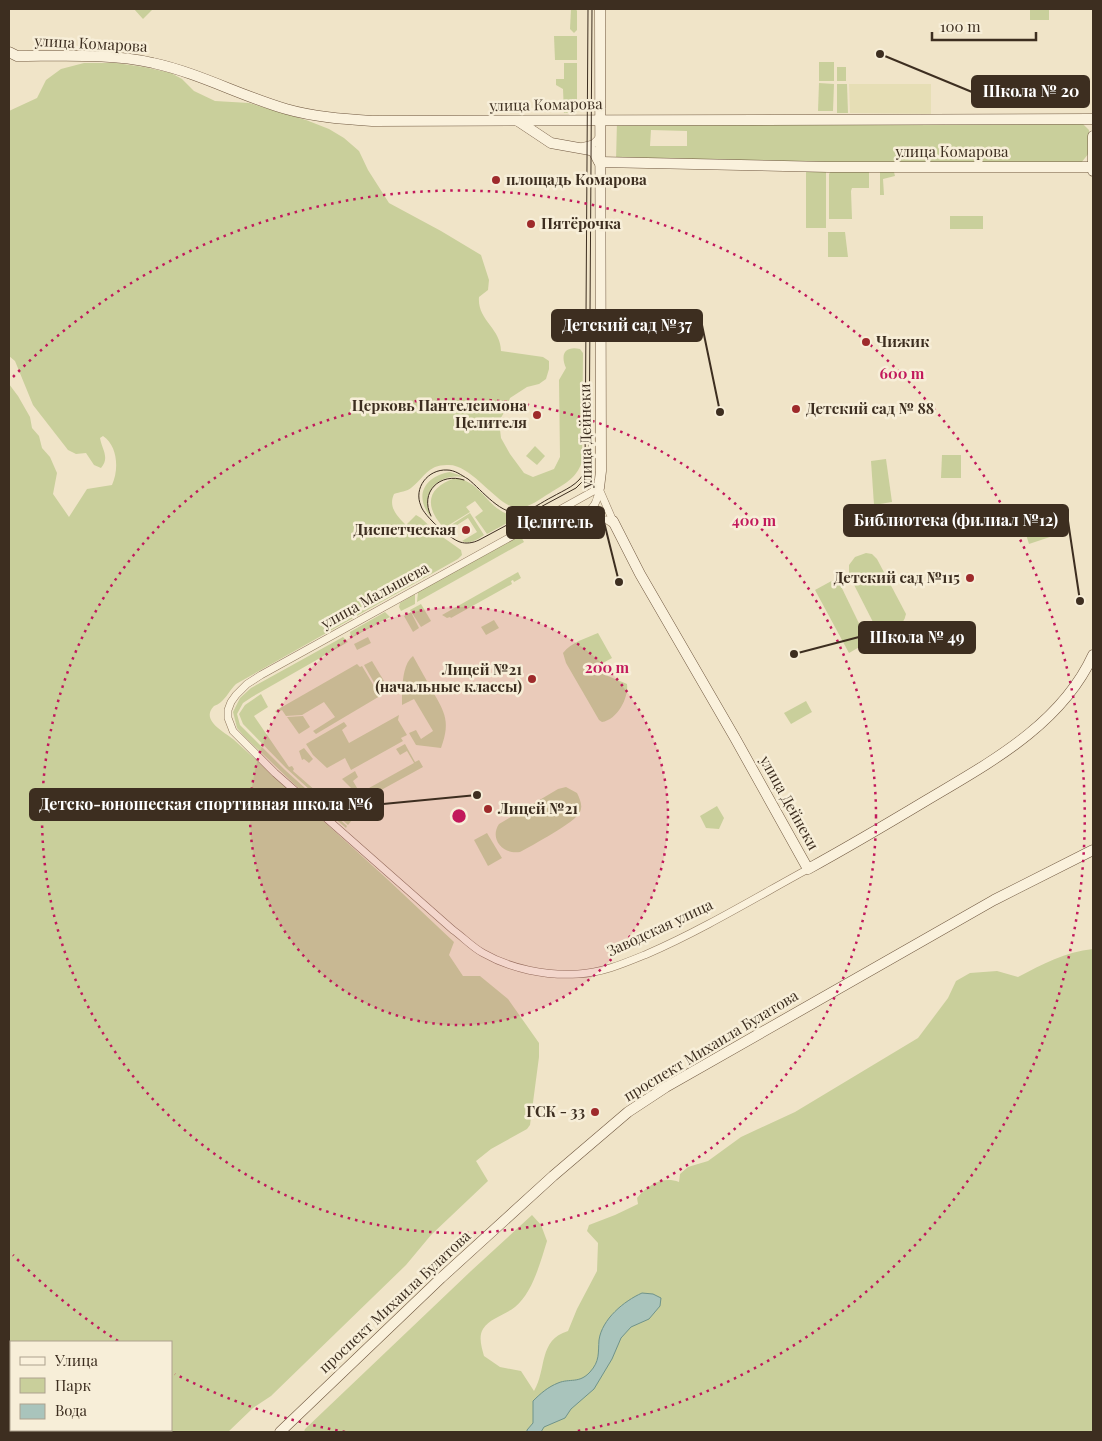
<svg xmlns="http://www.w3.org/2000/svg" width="1102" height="1441" viewBox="0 0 1102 1441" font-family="'Playfair Display',serif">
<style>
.farmland{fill:#e6deb5}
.green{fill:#c9cf9b;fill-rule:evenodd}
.water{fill:#a9c4bc;stroke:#6f938a}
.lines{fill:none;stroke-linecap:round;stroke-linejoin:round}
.street-casing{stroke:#8d765c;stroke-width:8}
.secondary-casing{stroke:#6f573f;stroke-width:11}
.street{stroke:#faf1dc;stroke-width:7}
.secondary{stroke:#faf1dc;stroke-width:10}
.tram{stroke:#3d2e20;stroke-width:1}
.ring{fill:none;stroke:#c2185b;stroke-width:2.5;stroke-dasharray:2.5 5}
.poi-dot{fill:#9e2a2b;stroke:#f7eed8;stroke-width:2}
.labels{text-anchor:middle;stroke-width:5;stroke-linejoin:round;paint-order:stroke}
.street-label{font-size:15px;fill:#3d2e20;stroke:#f7eed8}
.poi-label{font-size:15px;font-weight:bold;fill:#3d2e20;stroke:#f7eed8;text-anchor:start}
.centre{fill:#c2185b;stroke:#f7eed8;stroke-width:2.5}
.ring-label{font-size:15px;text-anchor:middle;font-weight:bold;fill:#c2185b;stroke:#f7eed8;stroke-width:5;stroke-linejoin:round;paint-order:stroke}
.leader{fill:none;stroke:#3d2e20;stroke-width:2}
.callout-dot{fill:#3d2e20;stroke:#f7eed8;stroke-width:2}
.callout{fill:#3d2e20;stroke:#3d2e20;stroke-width:2}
.callout-label{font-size:16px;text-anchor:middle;font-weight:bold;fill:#fff}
</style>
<rect width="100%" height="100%" fill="#f0e4c8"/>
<!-- farmland -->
<path class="farmland" d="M849,84H931V114L850,113Z"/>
<!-- green -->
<g class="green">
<path d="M134,9H153L143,19Z"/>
<path d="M571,9H576L577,11V30L574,33L570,29Z"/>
<rect x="1030" y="9" width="19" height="11"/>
<path d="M554,36H577V60H555Z"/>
<rect x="819" y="62" width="15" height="19"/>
<path d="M84,63H116L144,67L171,73L182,79L194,91L215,101L249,103L306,120L329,129L344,138L359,151L368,170L389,203L441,231L481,255L489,280L488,290L479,297C477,320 501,328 501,351L543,357L549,361V369L546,379L539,384L527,387L510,398L505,411L499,421L501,438L510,454L524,473L533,477L554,469L560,457L559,380L566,368C560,354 565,346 580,349L583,353L582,462C576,479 564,484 550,493C541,498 529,508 519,508C499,509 473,465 449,465C428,464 425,477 411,488C408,491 399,492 394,494C388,507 397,516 406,525L416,515L421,518L437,533L461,550L462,555L458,559L236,684C230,690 226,698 221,702C219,704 216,705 214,706C200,720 224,732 233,739L385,877L454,942L449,955L463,976H480L508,999L539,1043V1057L530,1125L527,1129L491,1149L476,1161L488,1181L431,1235L406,1265L271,1396L253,1408L228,1432H9V384L18,396L30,417L32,428L39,436L42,448L50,457L57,473L53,494L69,517L87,489L112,485C119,470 118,446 103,436L100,438C102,450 110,457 101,468L94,465L86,453L76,454L68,450L33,405L15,361L9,356V111L37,98L46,80L61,69ZM11,1342H171V1430H11Z"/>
<path d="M564,63H577V112L564,113L563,89L556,85V79H564Z"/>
<rect x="837" y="67" width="9" height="14"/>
<path d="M819,83L834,84L833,111H818Z"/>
<path d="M837,84H847L848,113H837Z"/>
<path d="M617,121H1073L1083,124L1089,130V153L1081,163L616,161ZM651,130L687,131V146H650Z"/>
<rect x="806" y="171" width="20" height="57"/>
<path d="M831,171L869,172V188H852L851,191L852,219H829V174Z"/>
<path d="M880,172H894L895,176L883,179L884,195H880Z"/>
<rect x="950" y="216" width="33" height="13"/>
<path d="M828,232H845L848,257H828Z"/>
<path d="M535,446L545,456L537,465L526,456Z"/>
<path d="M942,455H961V478H941Z"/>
<path d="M886,459L892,502L874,505L871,461Z"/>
<path d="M450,472L465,477C439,473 419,491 431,517C413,496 425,476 450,472Z"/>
<path d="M456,478C486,483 488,516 520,516L487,534L475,517L483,511L475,501L466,507L470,512L444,528C424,507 426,487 456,478Z"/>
<path d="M470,513L484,535C478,539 470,545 462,541L477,532L468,518L454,527L452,535L445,529Z"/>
<path d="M1046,517L1053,536L1029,544L1023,525Z"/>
<path d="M520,535L524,542L417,602L418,592Z"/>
<path d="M866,553L872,554L877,559L906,614C903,627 895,630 882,631L875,626L849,575V565L855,557Z"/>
<path d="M518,572L521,578L514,582L513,580L511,581L512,584L451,618L450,617L447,618L442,615Z"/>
<path d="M837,578L868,642L849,653L815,590Z"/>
<path d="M415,594V604L401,611L399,607L400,603Z"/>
<path d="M421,604L431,621L421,627L410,610Z"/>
<path d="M385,612L390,617L351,638L350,632Z"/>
<path d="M411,612L419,628L413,632L404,616Z"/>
<path d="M494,620L499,628L486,635L481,627Z"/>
<path d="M598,633L612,658L601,664L608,676L627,684C629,698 617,720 602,722L599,720L566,663L563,653C571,642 587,638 598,633Z"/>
<path d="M343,637L348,642L252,697L243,703L237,714L240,725L285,770L347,826L346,828L294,784L244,736L237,728L233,712L240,698L251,688Z"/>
<path d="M368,637L371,643L357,650L354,644Z"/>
<path d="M413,656L428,683L402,690C403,678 404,663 413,656Z"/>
<path d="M372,661L384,681L376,686L364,665Z"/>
<path d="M357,664L360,667L362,666L380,696L316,734L313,731L335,717L324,702L302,715L286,716L282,710L277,713L275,711Z"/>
<path d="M429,685C443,710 452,719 441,748L416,745L409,733L416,730L421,739L433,731L414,699L402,705V691Z"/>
<path d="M261,694L268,707L254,716L289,767L292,766L294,769L293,771L340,812L350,801L344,794L349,789L354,794L361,809L348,825L286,768L243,724L239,714L245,705Z"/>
<path d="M806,701L812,712L791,724L784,713Z"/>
<path d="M399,715L398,720L407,735L401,738L403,741L351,770L345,758L327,768L313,755L306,744L344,722L347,726L342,730L349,743Z"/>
<path d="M303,716L310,727L299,734L287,717Z"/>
<path d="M405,744L415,762L419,760L423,767L363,800L342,779L355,771L358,777L353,781L360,793L414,763L407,751L400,755L396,749Z"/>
<path d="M304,748L313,759L309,763L304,759L302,760L299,751Z"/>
<path d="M566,787L577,793C580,799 583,806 580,812C576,822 531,846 520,852C503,855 489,839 499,824L558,789Z"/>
<path d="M717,806L724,818L719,829L706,828L700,816Z"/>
<path d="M487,833L502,858L488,866L474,840Z"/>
<path d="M1093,949V1432H304L305,1429L471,1271L532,1215L541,1225L547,1241C540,1263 533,1292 515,1307C505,1315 490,1318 483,1329C478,1337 482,1348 484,1356L500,1367L521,1371L534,1391C547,1369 538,1340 568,1331L577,1309L597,1271L598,1243L587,1231L589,1225L615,1215L638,1204L637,1198C648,1185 662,1176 679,1182L680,1174L688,1167L708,1161L741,1137L795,1112L918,1038L948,998L956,981L970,973L997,971L1018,977C1043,964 1065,952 1093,949Z"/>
</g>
<!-- water -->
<path class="water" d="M642,1293L653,1294L661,1298L660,1306L649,1319L631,1327L621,1338L612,1359L594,1389L571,1409L565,1418L544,1427L541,1432H527V1430L533,1423V1401C541,1393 548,1387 558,1383C570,1378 579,1384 590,1372C600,1361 598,1353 599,1340C602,1319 624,1301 642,1293Z"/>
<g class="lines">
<!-- street casing -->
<g class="street-casing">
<g id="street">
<path d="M581,147L593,144L600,137"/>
<path d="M599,488L261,675L247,684L236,695L231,702L228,710V718L233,731L275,773L453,930C463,937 472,947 483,953C511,969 546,976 578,974C602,973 625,963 647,954C702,930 755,898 808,869"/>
<path d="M600,491L613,521"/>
<path d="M547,517C572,518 597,520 599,488"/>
<path d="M577,518L607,520L615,525"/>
</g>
</g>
<!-- secondary casing -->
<g class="secondary-casing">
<g id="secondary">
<path d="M9,52L17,56C59,56 112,53 153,63C199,73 241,96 286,109C314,117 343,119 372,121L1093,119"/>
<path d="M518,121L551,143L590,150L594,152L599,162"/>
<path d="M1093,136V171"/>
<path d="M600,162L828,167H1093"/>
<path d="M599,488L601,471L600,9"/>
<path d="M613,521L640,574L735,738L808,869C848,847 887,824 927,800C989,763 1061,725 1093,655"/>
<path d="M280,1432L441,1278L553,1176L628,1112L666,1087L994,900L1093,850"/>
</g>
</g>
<!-- street -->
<use href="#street" class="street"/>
<!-- secondary -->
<use href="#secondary" class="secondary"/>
<!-- tram -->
<g class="tram">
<path d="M588,9L585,471C579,485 564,490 552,497C542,502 532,510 521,512C502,517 482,490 468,479C461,475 455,470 447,470C428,469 413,488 421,506C424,516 450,539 460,542C466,544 473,543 479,540L576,488L583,481L589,467L592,9"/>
<path d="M431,516C419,492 440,472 464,480"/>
</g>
</g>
<!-- distance rings -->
<circle cx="459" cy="816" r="209" fill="#c2185b" fill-opacity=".12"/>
<g class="ring">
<circle cx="459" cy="816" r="209"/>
<circle cx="459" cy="816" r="417"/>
<path d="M345 1432A626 626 0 0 1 175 1374M118 1341A626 626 0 0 1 13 1255M13 377A626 626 0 1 1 573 1432"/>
</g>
<!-- markers -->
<g class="poi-dot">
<circle cx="496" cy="180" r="5"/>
<circle cx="531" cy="224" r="5"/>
<circle cx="866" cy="342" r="5"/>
<circle cx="796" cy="409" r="5"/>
<circle cx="537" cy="415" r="5"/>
<circle cx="466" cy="530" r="5"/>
<circle cx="970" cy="578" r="5"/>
<circle cx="532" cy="679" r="5"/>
<circle cx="488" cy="809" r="5"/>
<circle cx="595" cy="1112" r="5"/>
</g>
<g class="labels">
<!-- street labels -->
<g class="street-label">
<text transform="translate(91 44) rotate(3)" y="5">улица Комарова</text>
<text transform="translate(546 105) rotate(-1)" y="5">улица Комарова</text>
<text x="952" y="157">улица Комарова</text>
<text transform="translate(586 436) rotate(-91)" y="5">улица Дейнеки</text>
<text transform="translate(375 596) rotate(-29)" y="5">улица Малышева</text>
<text transform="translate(789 803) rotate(61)" y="5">улица Дейнеки</text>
<text transform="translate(660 928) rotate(-25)" y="5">Заводская улица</text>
<text transform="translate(711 1046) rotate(-31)" y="5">проспект Михаила Булатова</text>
<text transform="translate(395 1302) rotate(-43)" y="5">проспект Михаила Булатова</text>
</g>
<!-- poi labels -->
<g class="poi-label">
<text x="506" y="185">площадь Комарова</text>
<text x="541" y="229">Пятёрочка</text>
<text x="876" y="347">Чижик</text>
<text x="527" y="411" text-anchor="end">Церковь Пантелеимона<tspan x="527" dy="17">Целителя</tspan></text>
<text x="806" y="414">Детский сад № 88</text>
<text x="456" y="535" text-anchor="end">Диспетческая</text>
<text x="960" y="583" text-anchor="end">Детский сад №115</text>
<text x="522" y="675" text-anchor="end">Лицей №21<tspan x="522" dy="17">(начальные классы)</tspan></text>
<text x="498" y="814">Лицей №21</text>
<text x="585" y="1117" text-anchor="end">ГСК - 33</text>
</g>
</g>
<circle cx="459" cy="816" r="8" class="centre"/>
<g class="ring-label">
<text x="902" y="379">600 m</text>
<text x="754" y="526">400 m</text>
<text x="607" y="673">200 m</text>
</g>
<!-- callouts -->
<path class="leader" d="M880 54L972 92M720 412L702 325M1080 601L1068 521M619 582L604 522M794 654L859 637M477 795L383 804"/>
<g class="callout-dot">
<circle cx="880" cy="54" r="5"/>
<circle cx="720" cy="412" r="5"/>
<circle cx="1080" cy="601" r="5"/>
<circle cx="619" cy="582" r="5"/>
<circle cx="794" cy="654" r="5"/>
<circle cx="477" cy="795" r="5"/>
</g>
<g class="callout">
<rect x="972" y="76" width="117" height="31" rx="5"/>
<rect x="552" y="310" width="150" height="31" rx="5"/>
<rect x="844" y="505" width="224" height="31" rx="5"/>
<rect x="507" y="507" width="97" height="31" rx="5"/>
<rect x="859" y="622" width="116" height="31" rx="5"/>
<rect x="30" y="789" width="353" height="31" rx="5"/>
</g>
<g class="callout-label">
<text x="1031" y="97">Школа № 20</text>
<text x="627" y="331">Детский сад №37</text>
<text x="956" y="526">Библиотека (филиал №12)</text>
<text x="555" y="528">Целитель</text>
<text x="917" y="643">Школа № 49</text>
<text x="206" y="810">Детско-юношеская спортивная школа №6</text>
</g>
<!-- border -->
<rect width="1102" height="1441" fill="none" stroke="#3d2e20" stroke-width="20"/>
<!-- legend -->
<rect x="10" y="1341" width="162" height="90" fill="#f7eed8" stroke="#ada18e"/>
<rect x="20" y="1357" width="25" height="8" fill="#faf1dc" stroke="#ada18e"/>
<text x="55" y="1366" font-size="15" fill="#3d2e20">Улица</text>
<rect x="20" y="1378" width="25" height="15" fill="#c9cf9b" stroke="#ada18e"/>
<text x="55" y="1391" font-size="15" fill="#3d2e20">Парк</text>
<rect x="20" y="1404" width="25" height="15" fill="#a9c4bc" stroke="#ada18e"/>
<text x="55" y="1416" font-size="15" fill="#3d2e20">Вода</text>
<!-- scale -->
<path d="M932 32v8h104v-8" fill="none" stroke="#3d2e20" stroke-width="2.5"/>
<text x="940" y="32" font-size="15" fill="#3d2e20" stroke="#f7eed8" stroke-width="4" paint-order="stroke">100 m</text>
</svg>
